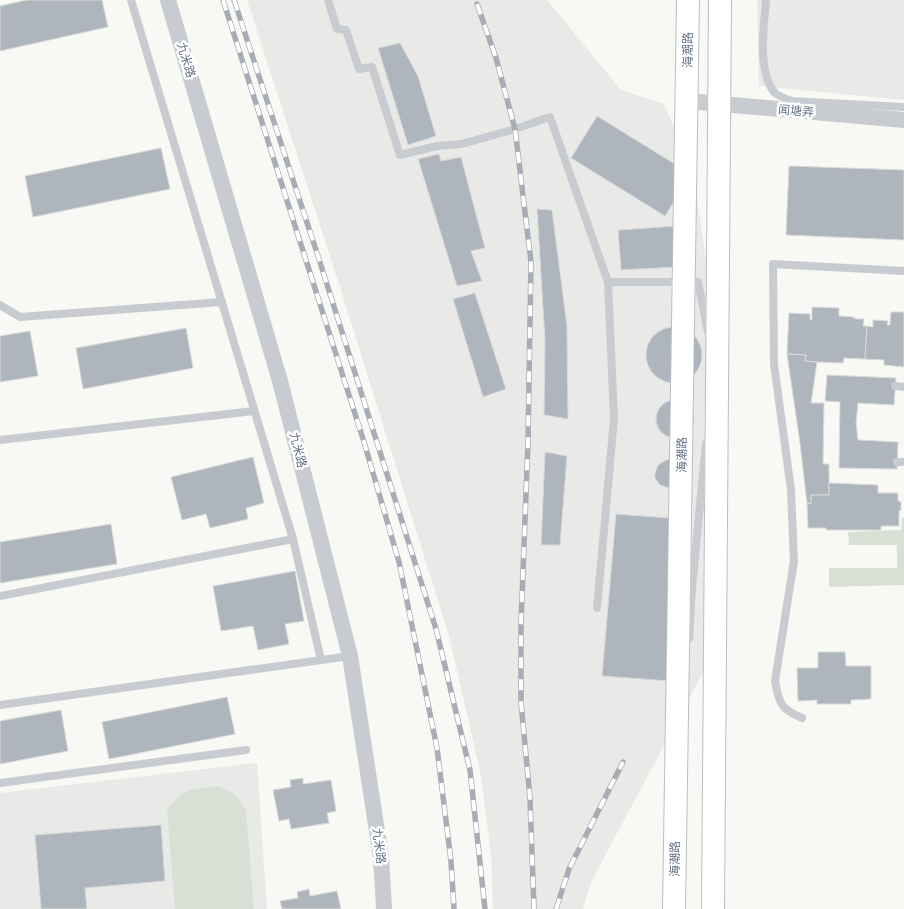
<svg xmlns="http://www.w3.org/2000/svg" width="904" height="909" viewBox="0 0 904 909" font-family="'Source Sans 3','Noto Sans SC',sans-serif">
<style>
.built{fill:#e9e9e8}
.green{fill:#d8e0d6}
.building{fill:#aeb5bc;stroke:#d9dad8}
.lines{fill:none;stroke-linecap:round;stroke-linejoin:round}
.secondary-casing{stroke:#babec4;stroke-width:24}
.lane{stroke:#c8cbcf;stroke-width:8}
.street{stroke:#c8cbcf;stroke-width:16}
.secondary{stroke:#fff;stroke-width:22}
.rail-casing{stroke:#a8acb4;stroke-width:5.5}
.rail{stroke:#fff;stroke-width:4;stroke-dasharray:11;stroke-linecap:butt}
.labels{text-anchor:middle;stroke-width:5;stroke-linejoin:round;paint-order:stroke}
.street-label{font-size:12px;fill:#667388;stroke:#fff}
</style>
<rect width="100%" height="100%" fill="#f8f8f5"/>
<!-- built -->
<g class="built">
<path d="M247,0H547L621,90L664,104L693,171L723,373L719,643L592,880L583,909H493L491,853L480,771L449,636L338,281Z"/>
<path d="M757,0H904V100L759,86Z"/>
<path d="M257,763L267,909H0V793Z"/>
</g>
<!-- green -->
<g class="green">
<path d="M902,518H904V585L829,587V568H897V545H849L848,532L901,530Z"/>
<path d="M217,786C232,791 239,797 246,810L254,909H175L167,810C182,788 193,789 217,786Z"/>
</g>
<!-- building -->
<g class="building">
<path d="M27,0H102L108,27L0,51V6Z"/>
<path d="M400,43L418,76L436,136L408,145L378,48Z"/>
<path d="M597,116L691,174L665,216L571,158Z"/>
<path d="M161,148L170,189L33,217L25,176Z"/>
<path d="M439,154L441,161L461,157L485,248L471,251L482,281L457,286L418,159Z"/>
<path d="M789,166L904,170V240L786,235Z"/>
<path d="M537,209L552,210L567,326L568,419L544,415L545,341Z"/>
<path d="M692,225L694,266L621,270L618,230Z"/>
<path d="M475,293L506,389L483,397L453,299Z"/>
<path d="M812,307L839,308V316L853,317L856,319H864L863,326H867L865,359L844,358L843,363L817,362L805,361L806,355L787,354L789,313L810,314V320H812Z"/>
<path d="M891,312H904V367L884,365V360L865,359L867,326L873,327V320L888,321L887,325H890Z"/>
<circle cx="674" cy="355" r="28"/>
<path d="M186,328L193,368L83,389L76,348Z"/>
<path d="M30,331L38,376L0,382V336Z"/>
<path d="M787,354L806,355L805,361L817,362L811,403H824L823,464H829V495H811V504L807,503L800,443Z"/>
<path d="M827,375L896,378L894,405L858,403L856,423L858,440L898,442L897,469L839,468L840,402L825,401Z"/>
<circle cx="675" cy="419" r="19"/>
<path d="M545,452L567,456L560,545H541Z"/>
<path d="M253,457L264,503L246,508L248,519L210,528L206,514L182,520L171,477Z"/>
<path d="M671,459L674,488H669L660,485L655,478V473L658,465L666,460Z"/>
<path d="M829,483L878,485V493H898V501L901,502V510L899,511V526H881V530H826V528H808L807,503L811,504V495H829Z"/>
<path d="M616,514L683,519L669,681L602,676Z"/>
<path d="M111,524L117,564L0,583V542Z"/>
<path d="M295,571L304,621L285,624L289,644L258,650L253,626L221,631L213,586Z"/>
<path d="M818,652H845L846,666H871V699L851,700V704H817V700L798,701L797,668H818Z"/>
<path d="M227,697L235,734L109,759L102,722Z"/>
<path d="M61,710L68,751L0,764V721Z"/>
<path d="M303,778V784L331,780L336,811L327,813L329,823L291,829L289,819L279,821L273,790L291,787L290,780Z"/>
<path d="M161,825L165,881L85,888L87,909H41L35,835Z"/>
<path d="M309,889L310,896L337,891L341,909H282L280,901L298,898L297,892Z"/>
</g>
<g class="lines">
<!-- secondary casing -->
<g class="secondary-casing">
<g id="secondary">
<path d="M674,909L688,0"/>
<path d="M713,909L720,0"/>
</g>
</g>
<!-- lane -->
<g class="lane">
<path d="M131,0L293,539L321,660"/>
<path d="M328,0L337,29L346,30L359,69L372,67L400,155L437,146L462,144L515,129L550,117L608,282L614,419L597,608"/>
<path d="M766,0C764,26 757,69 774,92C778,96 786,99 791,101L904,107"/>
<path d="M608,282H698L708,332"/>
<path d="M0,305L20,317L222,302"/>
<path d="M895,386L904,387"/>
<path d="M0,440L254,411"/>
<path d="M897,462H904"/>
<path d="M0,596L293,539"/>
<path d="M689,638L692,588L706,443"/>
<path d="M0,705L350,656"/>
<path d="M802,718C781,709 779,704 775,681L794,561L791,490L774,364L773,264L904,271"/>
<path d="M0,783L246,750"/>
</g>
<!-- street -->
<g class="street">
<path d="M168,0L280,381L350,656L381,857L384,909"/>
<path d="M687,101L904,120"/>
</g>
<!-- secondary -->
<use href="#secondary" class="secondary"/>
<!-- rail casing -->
<g class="rail-casing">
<g id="rail">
<path d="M223,0L364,442L399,562L437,748L451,861L454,909"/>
<path d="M234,0L318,256L436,629L470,770L485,909"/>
<path d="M477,4L496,58L515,129L531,262L528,442L521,623V702L530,798L534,909"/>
<path d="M556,909L569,869L623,762"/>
</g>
</g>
<!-- rail -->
<use href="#rail" class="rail"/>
</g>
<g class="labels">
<!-- street labels -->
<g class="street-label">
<text transform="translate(688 50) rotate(-90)" y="4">海潮路</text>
<text transform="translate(186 60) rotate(73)" y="4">九米路</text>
<text transform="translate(796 111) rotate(5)" y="4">闻塘弄</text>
<text transform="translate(298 450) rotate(76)" y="4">九米路</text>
<text transform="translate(682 455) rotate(-89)" y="4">海潮路</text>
<text transform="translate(379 846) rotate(83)" y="4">九米路</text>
<text transform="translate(675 859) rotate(-89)" y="4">海潮路</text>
</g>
</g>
</svg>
